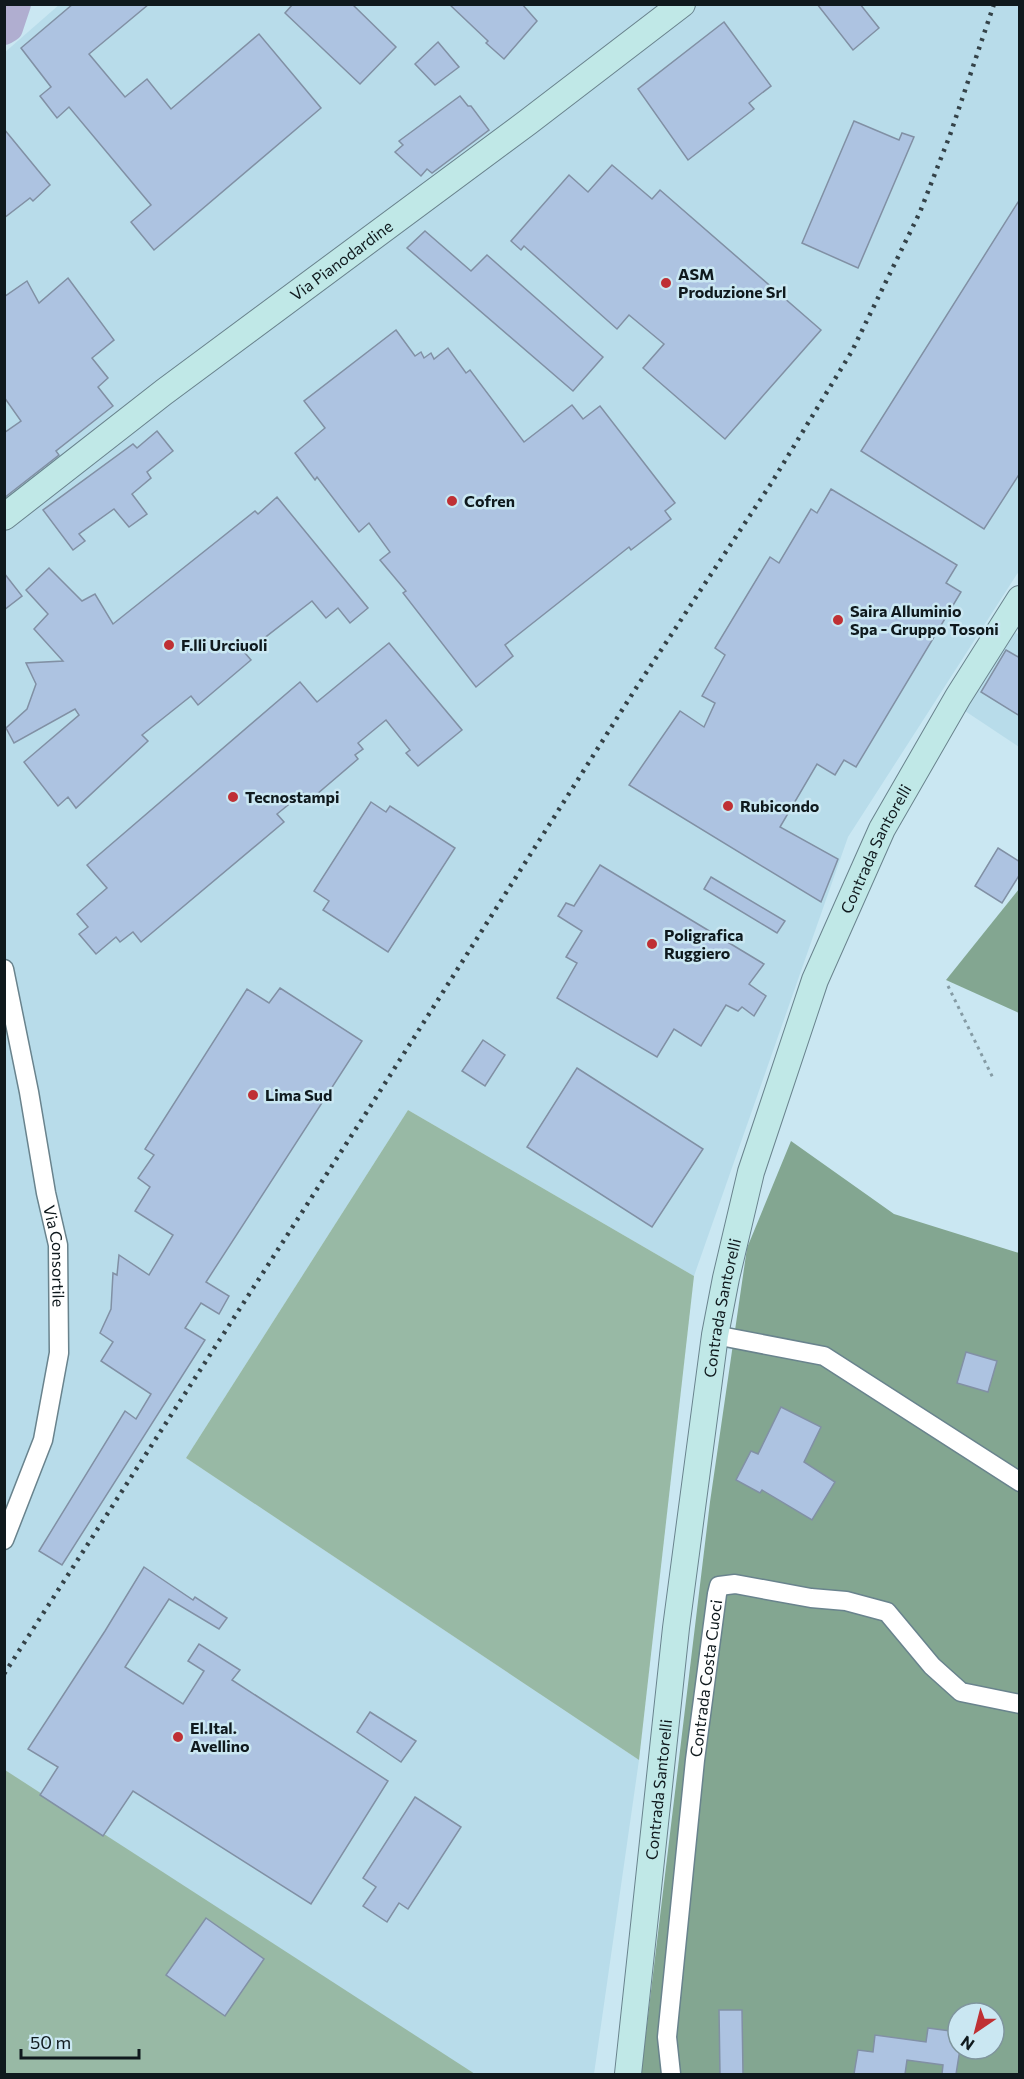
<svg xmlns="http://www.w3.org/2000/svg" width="1024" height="2079" viewBox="0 0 1024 2079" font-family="Commissioner,sans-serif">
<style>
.built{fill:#b8dcea}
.green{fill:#98b9a5}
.forest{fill:#83a691;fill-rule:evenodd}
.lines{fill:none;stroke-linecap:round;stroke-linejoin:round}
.river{stroke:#b0aed0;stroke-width:28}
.building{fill:#adc3e1;stroke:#8190a4;stroke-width:1.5}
.street-casing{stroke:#69838d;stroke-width:21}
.secondary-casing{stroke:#69838d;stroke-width:28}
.path{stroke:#859ba4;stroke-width:3;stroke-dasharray:3 4.5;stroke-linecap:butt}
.street{stroke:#fff;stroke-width:18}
.secondary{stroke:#c0e8e7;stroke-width:26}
.rail{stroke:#344248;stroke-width:4.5;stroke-dasharray:3 6;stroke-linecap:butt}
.poi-dot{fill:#bf3034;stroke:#cae7f2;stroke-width:2}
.labels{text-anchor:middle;stroke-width:5;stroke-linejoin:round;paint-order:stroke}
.street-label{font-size:16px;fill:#0f191d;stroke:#cae7f2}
.poi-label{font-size:16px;font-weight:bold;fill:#0f191d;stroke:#cae7f2;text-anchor:start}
</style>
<rect width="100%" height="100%" fill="#cae7f2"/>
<!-- built -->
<g class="built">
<path d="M60,4L1019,5V571L848,837L694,1276L408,1110L186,1458L639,1760L594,2074H5L4,53Z"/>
<path d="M1015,632L1019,635V747L965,711Z"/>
</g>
<!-- green -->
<g class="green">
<path d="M408,1110L694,1276L639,1760L186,1458Z"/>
<path d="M5,1770L475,2074H5Z"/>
</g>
<!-- forest -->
<g class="forest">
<path d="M1019,889V1013L946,980Z"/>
<path d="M791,1141L894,1214L1019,1253V2074H641L710,1502L747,1248ZM958,2013H994V2049H958Z"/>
</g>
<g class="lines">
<!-- river -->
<path class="river" d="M4,31L9,28L17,4"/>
</g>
<!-- building -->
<g class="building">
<path d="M73,4H149L89,54L125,97L147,79L171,109L259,34L321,108L154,250L131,222L151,205L69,107L57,118L40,96L51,87L21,48Z"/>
<path d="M293,4H352L396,47L360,84L285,13Z"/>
<path d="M449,4H522L537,21L504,59L486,43L488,41Z"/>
<path d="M817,4H860L879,28L853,50Z"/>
<path d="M724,22L771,86L749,103L754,109L688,160L638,89Z"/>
<path d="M438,42L459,67L435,85L415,64Z"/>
<path d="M460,96L468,106H471L489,130L432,173L427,169L421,176L395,152L403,145L399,141Z"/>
<path d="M854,121L899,140L902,133L914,137L858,268L802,243Z"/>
<path d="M4,129L50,185L33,201L30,198L4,218Z"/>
<path d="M612,165L652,199L660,190L821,330L725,439L643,368L664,344L629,315L617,329L524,246L521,250L511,241L569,175L588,192Z"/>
<path d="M1020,199V473L984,529L861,451Z"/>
<path d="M425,231L471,271L487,255L603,357L573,391L407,248Z"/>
<path d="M68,278L114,340L92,358L108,378L98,387L113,406L56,451L59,455L4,498V433L21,421L4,397V297L27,281L39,303Z"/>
<path d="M396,330L415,356L421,352L424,358L431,353L434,359L448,348L466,373L470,370L524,442L572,405L583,419L600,406L675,503L665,511L671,519L631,550L629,547L505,645L513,656L476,687L403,593L406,591L380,560L390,552L369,523L359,532L317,477L315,480L295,453L325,428L304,401Z"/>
<path d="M157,431L173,451L147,472L151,478L132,494L147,514L129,527L114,509L79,534L85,541L73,550L43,510L133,444L137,448Z"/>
<path d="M831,489L957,565L946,583L961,592L856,767L844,760L835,775L817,764L780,827L838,859L821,902L629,785L680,711L704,727L715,703L702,696L725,655L715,648L770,557L779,563L811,509L817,513Z"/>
<path d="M277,497L368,608L350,623L338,608L326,618L312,601L245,653L251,660L198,705L191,696L142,735L148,741L76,808L68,797L58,806L24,762L79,715L75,709L14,743L6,728L27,709L36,684L26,663L63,661L34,629L48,614L26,590L49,568L82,601L95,594L113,624L255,511L258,514Z"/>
<path d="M4,573L22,596L4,610Z"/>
<path d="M389,643L462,730L418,766L406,753L410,750L386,720L358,743L363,749L355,755L358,759L310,800L303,793L277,814L284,822L141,942L133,932L120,942L116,937L96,954L79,934L88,927L77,914L107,888L87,865L300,682L317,702Z"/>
<path d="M1006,650L1020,658V716L981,692Z"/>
<path d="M371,802L386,812L390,806L455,848L388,952L323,910L329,901L314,891Z"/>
<path d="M998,848L1020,862V874L1002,903L975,886Z"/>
<path d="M600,865L764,964L749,984L766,996L754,1016L742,1007L738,1011L726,1005L701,1046L674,1029L657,1057L557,998L577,963L566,957L582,931L558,916L566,903L574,906Z"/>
<path d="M711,877L785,921L777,933L704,889Z"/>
<path d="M280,988L362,1041L206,1282L229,1296L219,1314L201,1303L185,1328L205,1340L62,1565L39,1551L125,1411L136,1419L151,1394L101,1361L113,1342L100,1333L111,1309L113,1273L117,1275L119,1255L149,1275L173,1235L135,1211L150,1187L138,1178L154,1155L145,1149L247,989L269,1003Z"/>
<path d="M483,1040L505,1055L485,1086L462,1071Z"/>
<path d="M577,1068L703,1149L652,1227L527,1147Z"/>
<path d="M966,1352L997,1361L988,1392L957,1383Z"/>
<path d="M781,1407L821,1427L804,1462L835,1482L812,1520L762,1490L760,1493L736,1480L751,1451L758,1454Z"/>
<path d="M144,1567L193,1600L195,1597L227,1618L219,1629L169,1599L125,1667L183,1704L204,1671L188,1661L199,1644L240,1670L232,1680L388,1781L311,1904L133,1791L103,1836L40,1795L58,1767L28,1749L105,1631Z"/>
<path d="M370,1712L416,1741L401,1762L357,1732Z"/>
<path d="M415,1797L461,1827L408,1909L399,1903L387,1922L363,1906L376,1887L363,1878Z"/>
<path d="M206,1918L264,1959L225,2016L166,1975Z"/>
<path d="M719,2010H742L743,2074H720Z"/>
<path d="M928,2028L958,2032V2049H960L956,2074H942L943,2065L907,2060L905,2074H854L858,2050L873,2052L875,2035L926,2042Z"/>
</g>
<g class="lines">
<!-- street casing -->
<g class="street-casing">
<g id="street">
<path id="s1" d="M4,969L29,1092L46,1193L58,1245L59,1353L43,1440L4,1540"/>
<path d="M715,1335L824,1356L1020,1482"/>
<path id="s2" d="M671,2074L667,2037L695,1760L717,1594L719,1586L735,1584L811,1598L846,1601L887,1612L932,1666L961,1692L1020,1704"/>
</g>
</g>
<!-- secondary casing -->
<g class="secondary-casing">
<g id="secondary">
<path id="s3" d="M4,517L164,392L528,122L682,4"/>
<path id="s4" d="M628,2074L676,1628L715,1335L726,1278L751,1172L815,980L882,829L958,697L1020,599"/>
</g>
</g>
<!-- path -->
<path class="path" d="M948,986L993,1078"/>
<!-- street -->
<use href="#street" class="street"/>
<!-- secondary -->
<use href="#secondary" class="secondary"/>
<!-- rail -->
<path class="rail" d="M4,1674L368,1110L638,685L772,482L852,351L920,212L950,135L994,4"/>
</g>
<!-- markers -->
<g class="poi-dot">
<circle cx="666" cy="283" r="6"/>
<circle cx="452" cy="501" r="6"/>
<circle cx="838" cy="620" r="6"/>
<circle cx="169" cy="645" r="6"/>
<circle cx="233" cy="797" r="6"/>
<circle cx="728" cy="806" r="6"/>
<circle cx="652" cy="944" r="6"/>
<circle cx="253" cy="1095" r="6"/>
<circle cx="178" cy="1737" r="6"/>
</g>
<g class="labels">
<!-- street labels -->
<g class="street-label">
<text dy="6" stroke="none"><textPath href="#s3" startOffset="424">Via Pianodardine</textPath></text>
<text dy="6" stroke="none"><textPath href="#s4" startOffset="1258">Contrada Santorelli</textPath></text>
<text dy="6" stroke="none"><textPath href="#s1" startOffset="292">Via Consortile</textPath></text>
<text dy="6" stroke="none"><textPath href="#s4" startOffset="772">Contrada Santorelli</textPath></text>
<text dy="6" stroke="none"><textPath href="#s2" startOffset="398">Contrada Costa Cuoci</textPath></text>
<text dy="6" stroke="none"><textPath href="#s4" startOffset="286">Contrada Santorelli</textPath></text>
</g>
<!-- poi labels -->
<g class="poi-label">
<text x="678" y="280">ASM<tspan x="678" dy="18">Produzione Srl</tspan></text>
<text x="464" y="507">Cofren</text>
<text x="850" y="617">Saira Alluminio<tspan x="850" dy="18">Spa - Gruppo Tosoni</tspan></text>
<text x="181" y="651">F.lli Urciuoli</text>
<text x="245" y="803">Tecnostampi</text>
<text x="740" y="812">Rubicondo</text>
<text x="664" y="941">Poligrafica<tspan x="664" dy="18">Ruggiero</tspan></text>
<text x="265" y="1101">Lima Sud</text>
<text x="190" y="1734">El.Ital.<tspan x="190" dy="18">Avellino</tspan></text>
</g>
</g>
<!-- border -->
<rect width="1024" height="2079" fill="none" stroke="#0f191d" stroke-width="12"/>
<!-- north arrow -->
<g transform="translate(976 2031) rotate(215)"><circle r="28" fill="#cae7f2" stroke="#7f959d" stroke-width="1.5"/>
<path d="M0-4.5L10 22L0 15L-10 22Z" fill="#bf3034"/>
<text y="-9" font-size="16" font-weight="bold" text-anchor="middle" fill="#0f191d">N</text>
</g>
<!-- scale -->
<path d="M21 2049v9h118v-9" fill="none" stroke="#0f191d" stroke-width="3"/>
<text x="30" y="2049" font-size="18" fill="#0f191d" stroke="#cae7f2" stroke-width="4.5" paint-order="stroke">50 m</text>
</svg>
